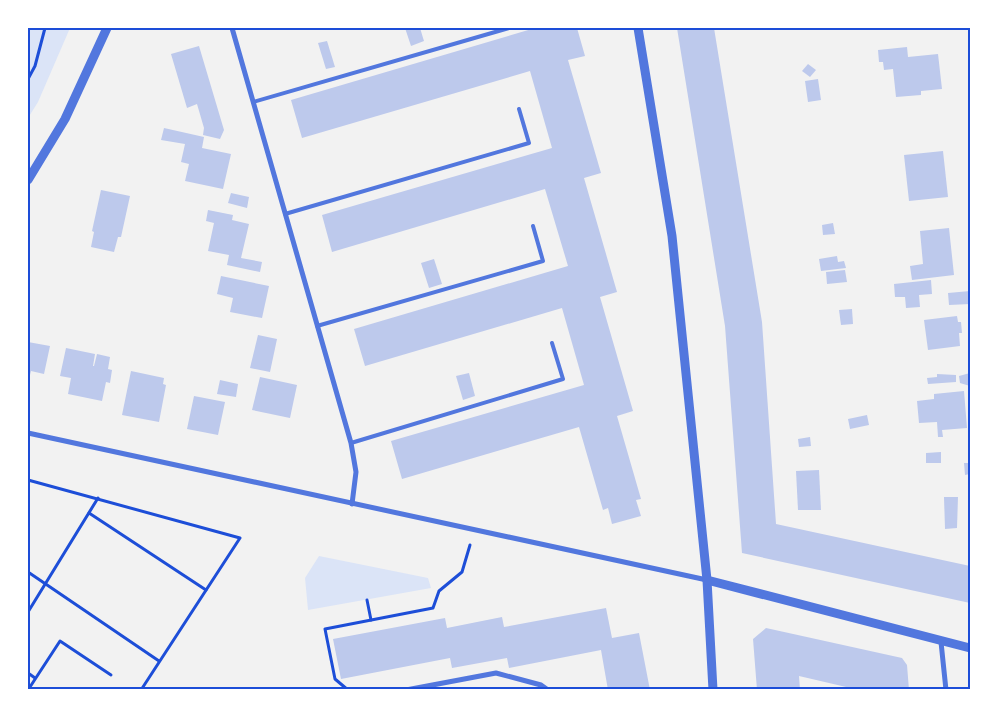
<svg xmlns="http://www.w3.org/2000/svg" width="998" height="717" viewBox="0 0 998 717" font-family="Raleway,sans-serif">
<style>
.green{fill:#dbe4f7}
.building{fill:#bdc9ec}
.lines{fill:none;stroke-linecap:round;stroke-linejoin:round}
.path{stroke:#1d4ed8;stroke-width:3}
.service{stroke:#5277de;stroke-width:4}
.minor{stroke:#5277de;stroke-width:5}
.tertiary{stroke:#5277de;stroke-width:9}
.neatline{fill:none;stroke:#1d4ed8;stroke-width:2}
</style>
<rect width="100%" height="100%" fill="#f2f2f2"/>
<!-- green -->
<g class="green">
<path d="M28,28H70L38,102L28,118Z"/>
<path d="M319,556L428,578L431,588L308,610L305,578Z"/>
</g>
<!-- building -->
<g class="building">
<path d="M405,28H420L424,41L411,46Z"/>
<path d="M535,28H577L585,56L568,60L601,173L584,178L617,292L600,297L633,411L617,416L641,499L636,500L641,516L612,524L608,508L603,510L579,427L402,479L391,441L584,385L562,308L365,366L354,329L568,266L545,189L332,252L322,215L552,148L530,71L302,138L291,100Z"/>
<path d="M677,28H714L762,322L776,524L970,566V603L742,553L725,326Z"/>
<path d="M327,41L335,67L326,69L318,43Z"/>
<path d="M199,46L224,130L220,139L203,135L204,128L197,104L187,108L171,54Z"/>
<path d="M907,47L908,57L938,54L942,89L921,91V95L896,97L893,69L884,70L883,62H879L878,50Z"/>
<path d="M808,64L816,70L810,77L802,71Z"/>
<path d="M818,79L821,100L808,102L805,81Z"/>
<path d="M164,128L204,137L202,148L231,154L223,189L185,181L189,164L181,162L185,144L161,140Z"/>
<path d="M943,151L948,197L909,201L904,155Z"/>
<path d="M101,190L130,196L121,237H118L114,252L91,247L94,232L92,231Z"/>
<path d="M231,193L249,197L247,208L228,203Z"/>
<path d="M208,210L233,215L232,220L249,224L241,258L262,262L260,272L227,265L229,255L208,251L214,223L206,221Z"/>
<path d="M833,223L835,234L823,235L822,225Z"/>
<path d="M949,228L954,275L912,280L910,266L923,264L920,231Z"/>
<path d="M837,256L838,262L844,261L846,268L821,271L819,259Z"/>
<path d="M434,259L442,284L429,288L421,263Z"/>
<path d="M845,270L847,282L827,284L826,272Z"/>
<path d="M221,276L269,286L262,318L230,312L233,298L217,294Z"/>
<path d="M931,280L932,294L919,295L920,307L906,308L905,297H895L894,284Z"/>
<path d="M970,291V304L949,305L948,293Z"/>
<path d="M852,309L853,324L841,325L839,310Z"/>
<path d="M957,316L958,322H961L962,333H959L960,346L928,350L924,320Z"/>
<path d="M258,335L277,339L270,372L250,368Z"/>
<path d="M28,342L50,346L44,374L31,371L28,383Z"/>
<path d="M66,348L95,354L93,366H94L97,354L110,357L108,369L112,370L110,383L106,382L102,401L68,394L71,378L60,376Z"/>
<path d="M131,371L164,378L163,384L166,385L159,422L122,415Z"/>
<path d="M469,373L475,396L463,400L456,376Z"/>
<path d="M970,373V386L960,383L959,376Z"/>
<path d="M937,374L956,375V382L928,384L927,378L937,377Z"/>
<path d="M260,377L297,385L290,418L252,410Z"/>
<path d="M220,380L238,384L236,397L217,394Z"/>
<path d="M964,391L967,428L942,430L943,437H938L937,422L919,423L917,401L934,399V394Z"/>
<path d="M194,396L225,402L218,435L187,429Z"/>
<path d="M867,415L869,425L850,429L848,419Z"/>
<path d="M810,437L811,446L799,447L798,439Z"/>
<path d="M941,452V463H926V453Z"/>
<path d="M964,463H970V474L965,475Z"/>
<path d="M819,470L821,510H798L796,471Z"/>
<path d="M944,497H958L957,528L945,529Z"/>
<path d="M606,608L612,638L639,633L650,690H608L601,650L509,668L507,658L452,668L450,658L341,679L333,639L445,618L447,628L502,617L504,627Z"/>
<path d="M766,628L902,658L907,665L909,690H859L799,676L800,690H757L753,639Z"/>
</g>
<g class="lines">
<!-- path -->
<g class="path">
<path d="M28,79L35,66L45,28"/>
<path d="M28,480L240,538L141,690"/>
<path d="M89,513L206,590"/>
<path d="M28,572L159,661"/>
<path d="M367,600L371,620"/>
<path d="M28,612L98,498"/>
<path d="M28,673L35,678"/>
<path d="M28,690L60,641L111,675"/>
<path d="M348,690L335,679L325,629L433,608L439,591L462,572L470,545"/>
</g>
<!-- service -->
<g class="service">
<path d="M253,102L509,28"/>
<path d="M285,214L529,143L519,109"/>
<path d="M317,326L543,261L533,226"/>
<path d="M351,443L563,379L552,343"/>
</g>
<!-- minor -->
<g class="minor">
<path d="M232,28L351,443L356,472L352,504"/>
<path d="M28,433L707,580"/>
<path d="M941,642L946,690"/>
<path d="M406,690L496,673L541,685L548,690"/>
</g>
<!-- tertiary -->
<g class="tertiary">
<path d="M638,28L672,236L707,580L713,690"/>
<path d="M28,180L65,119L107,28"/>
<path d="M707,580L970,648"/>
</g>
</g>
<!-- border -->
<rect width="998" height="717" fill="none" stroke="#ffffff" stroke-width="58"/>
<rect x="29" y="29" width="940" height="659" class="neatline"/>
</svg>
